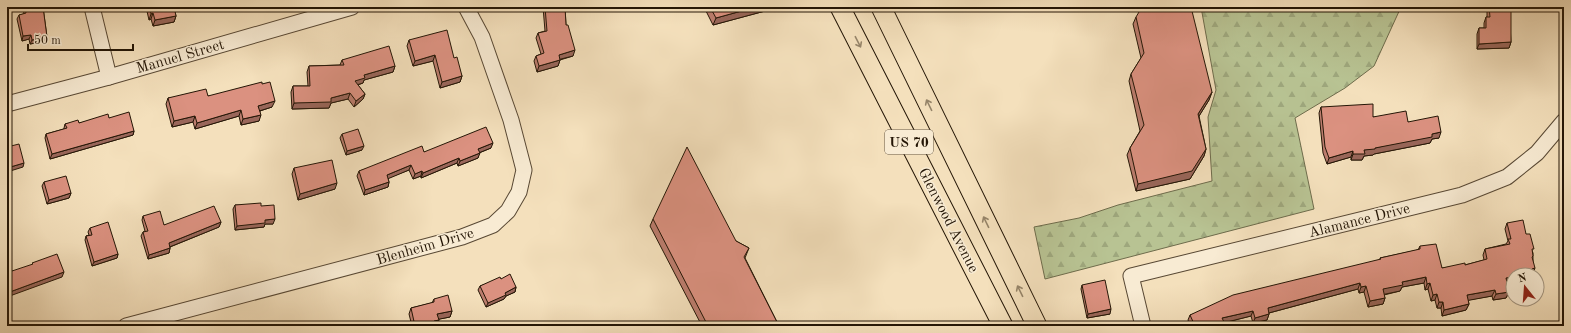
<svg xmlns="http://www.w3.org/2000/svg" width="1571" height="333" viewBox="0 0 1571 333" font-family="'Old Standard TT',serif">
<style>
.forest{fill:url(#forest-firs);stroke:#6e6c4c}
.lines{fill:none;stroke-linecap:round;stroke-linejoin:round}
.minor-casing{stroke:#584834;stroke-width:17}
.major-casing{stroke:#241606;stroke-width:21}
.minor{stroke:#f8ebd3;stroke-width:15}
.major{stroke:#f4e0bc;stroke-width:19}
.wall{fill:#bc7d6e;stroke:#241606}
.shaded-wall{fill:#99665a;stroke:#241606}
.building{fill:#db9180;stroke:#241606}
.oneway{stroke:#96856a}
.labels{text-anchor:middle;stroke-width:3;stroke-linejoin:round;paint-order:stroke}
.shield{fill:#f8ebd3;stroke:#645644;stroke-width:1}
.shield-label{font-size:14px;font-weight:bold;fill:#241606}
.street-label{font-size:15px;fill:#241606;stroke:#f8ebd3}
</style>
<defs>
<pattern id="forest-firs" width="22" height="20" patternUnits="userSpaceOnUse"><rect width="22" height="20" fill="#b8c393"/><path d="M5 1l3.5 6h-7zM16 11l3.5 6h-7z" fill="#9ea77d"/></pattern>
</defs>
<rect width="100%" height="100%" fill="#f4e0bc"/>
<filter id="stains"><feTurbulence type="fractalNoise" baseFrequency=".005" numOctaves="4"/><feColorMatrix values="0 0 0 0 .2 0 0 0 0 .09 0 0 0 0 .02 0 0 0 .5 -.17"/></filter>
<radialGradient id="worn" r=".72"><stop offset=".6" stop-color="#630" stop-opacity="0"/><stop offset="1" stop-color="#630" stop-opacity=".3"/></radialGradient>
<!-- forest -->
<path class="forest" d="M1201,7H1401L1374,66L1345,88L1295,118L1314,209L1045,279L1034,227L1079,218L1118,205L1212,181L1208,117L1216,90Z"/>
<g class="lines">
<!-- minor casing -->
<g class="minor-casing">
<g id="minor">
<path d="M92,7L109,77"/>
<path d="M7,104L109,77L352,7"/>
<path d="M126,326L462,237L493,225L508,211L519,192L524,170L511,120L482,37L466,7"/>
<path d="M1143,326L1131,276L1462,195L1507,177L1537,153L1564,121"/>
</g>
</g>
<!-- major casing -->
<g class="major-casing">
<g id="major">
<path d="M840,7L1003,326"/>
<path d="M881,7L1037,326"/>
</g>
</g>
<!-- minor -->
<use href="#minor" class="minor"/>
<!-- major -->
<use href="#major" class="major"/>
</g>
<!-- wall -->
<g class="wall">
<path d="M24,7H43L47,37L46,41L30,44L29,39L22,41L17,19L19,15L24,14L23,8Z"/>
<path d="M146,7H174L176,16L174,22L153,26L151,19L149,20Z"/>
<path d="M543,7H565L566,25L573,56L560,60L558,66L537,72L534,61L536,56L541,54L536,38L538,33L545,31Z"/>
<path d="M704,7H780L713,25Z"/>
<path d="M1488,7H1509L1511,42L1509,48L1477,49V34L1479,28H1484V23L1486,17H1487V9Z"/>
<path d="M1136,17L1212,92L1209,100L1199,116L1206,149L1204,156L1190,179L1136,191L1127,155L1130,148L1140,131L1129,81L1131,74L1141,58L1133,24Z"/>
<path d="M409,40L454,58L462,76L460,82L440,88L433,61L413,66L407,46Z"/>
<path d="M342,60L395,66L393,72L364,80L363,83L358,85L365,94L363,99L354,107L348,99L331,103L329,108L292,109L291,92L293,86H308L307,72L309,66L340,65Z"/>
<path d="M208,96L272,107L260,111L259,121L241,125L239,116L195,129L193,122L172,127L166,104L168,98Z"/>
<path d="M1321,107L1373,117L1408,122L1439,138L1432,139L1430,143L1374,154L1373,155L1364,156L1362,160H1351V157L1327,164L1323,153L1319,113Z"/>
<path d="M109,118L134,131L133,135L50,159L45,138L46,134L64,129V128L65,124L79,123Z"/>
<path d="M342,134L362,150L346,155L340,138Z"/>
<path d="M491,148L479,153L478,158L458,166L457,163L421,178V176L413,179L409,170L388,178L389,182L388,187L364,195L357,176L359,171L424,152Z"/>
<path d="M294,168L335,189L298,200L292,174Z"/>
<path d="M44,182L71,193L69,198L47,204L42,186Z"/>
<path d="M235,205L261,206L273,224H265L264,227L235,230L233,209Z"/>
<path d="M143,216L164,225L221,222L219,227L170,247V248L169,253L148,259L141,236L143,232L145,231L142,220Z"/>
<path d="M653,219L736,241L749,248L745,258L779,326H702L650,226Z"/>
<path d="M1507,223L1526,234L1533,253V274L1532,275H1513V282L1507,284L1509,292L1506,298L1493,300L1492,296L1468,300L1469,304L1466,310L1442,316L1441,308H1437L1435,300L1431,301L1428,289L1425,290L1424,283L1402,287L1400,291L1384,295L1385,298L1383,304L1368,307L1364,292L1359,293L1358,289L1269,313V314L1267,320L1253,323L1251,316L1223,323L1222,326H1190L1188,320L1190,315L1380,260V258L1418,250L1420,246L1442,268L1465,265L1484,260L1483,255L1485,249L1506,244L1508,241L1505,229Z"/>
<path d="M90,228L118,254L117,258L92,266L85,240L86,236L89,235L88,232Z"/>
<path d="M501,279L516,287L515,292L506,296L504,299L486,307L478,290L480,286Z"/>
<path d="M1082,285L1110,314L1087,318L1081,289Z"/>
<path d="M434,299L452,311L450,317L439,319L437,326H412L409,314L411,308L432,303Z"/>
<path d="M1564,300V321L1560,307L1562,301Z"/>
</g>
<!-- shaded-wall -->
<g class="shaded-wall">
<path d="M756,7H780L713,25L716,18Z"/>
<path d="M153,13L151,19L149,20L151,14Z"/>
<path d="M176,16L174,22L153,26L155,20Z"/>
<path d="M31,35L29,39L22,41L23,36Z"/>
<path d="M47,37L46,41L30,44L32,40Z"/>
<path d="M1511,42L1509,48L1477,49L1479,44Z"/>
<path d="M575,50L573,56L557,60L559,55Z"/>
<path d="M435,55L433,61L413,66L415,61Z"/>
<path d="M560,60L558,66L537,72L539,66Z"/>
<path d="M395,66L393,72L364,80L363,83L353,86L355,81L364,75Z"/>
<path d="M462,76L460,82L440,88L442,82Z"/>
<path d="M1212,92L1209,100L1196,121L1198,114Z"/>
<path d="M350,93L348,99L331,103L329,108L292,109L294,103L331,98Z"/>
<path d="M365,94L363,99L354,107L356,101Z"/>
<path d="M275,101L272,107L256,112L258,106Z"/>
<path d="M241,110L239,116L195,129L197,123Z"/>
<path d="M261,115L259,121L241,125L243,119Z"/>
<path d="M195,116L193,122L172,127L174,121Z"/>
<path d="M134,131L133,135L50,159L52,154Z"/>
<path d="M1441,132L1439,138L1432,139L1430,143L1374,154L1373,155L1364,156L1362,160H1351L1353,154L1364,150L1375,148L1432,134Z"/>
<path d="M493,143L491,148L476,154L478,149Z"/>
<path d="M364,146L362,150L346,155L347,151Z"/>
<path d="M1206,149L1204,156L1190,179L1136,191L1138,184Z"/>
<path d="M1353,151L1351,157L1327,164L1329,158Z"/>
<path d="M480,153L478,158L458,166L460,161Z"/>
<path d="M459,158L457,163L421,178L423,173Z"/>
<path d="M24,163L23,167L7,172V168Z"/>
<path d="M411,165L409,170L385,180L387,175Z"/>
<path d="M422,171L421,176L413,179L415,174Z"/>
<path d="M389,182L388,187L364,195L365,190Z"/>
<path d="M337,183L335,189L298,200L300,194Z"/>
<path d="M71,193L69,198L47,204L49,200Z"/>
<path d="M275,219L273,224H265L264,227L235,230L237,226L265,220Z"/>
<path d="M221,222L219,227L167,248L169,243Z"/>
<path d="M170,248L169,253L148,259L149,255Z"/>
<path d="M118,254L117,258L92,266L94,262Z"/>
<path d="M1535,268L1533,274L1532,275H1520L1532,269Z"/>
<path d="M64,272L62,277L7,297V293Z"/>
<path d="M1426,277L1424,283L1402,287L1400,291L1381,295L1383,289L1402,282Z"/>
<path d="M1513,277V282L1504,284L1506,278Z"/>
<path d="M1360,283L1358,289L1265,314L1268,308Z"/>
<path d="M1430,283L1428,289L1425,290L1427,284Z"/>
<path d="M1366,286L1364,292L1359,293L1361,287Z"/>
<path d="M516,287L515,292L506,296L504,299L486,307L488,303L505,293Z"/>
<path d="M1495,290L1492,296L1465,301L1467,295Z"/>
<path d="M1509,292L1506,298L1493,300L1496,294Z"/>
<path d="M1437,294L1435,300L1431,301L1433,295Z"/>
<path d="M1385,298L1383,304L1368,307L1370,301Z"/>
<path d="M1439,302H1443L1441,308H1437Z"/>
<path d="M1469,304L1466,310L1442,316L1444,310Z"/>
<path d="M1111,309L1110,314L1087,318L1088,314Z"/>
<path d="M452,311L450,317L435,320L437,314Z"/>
<path d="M1253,311L1251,316L1223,323L1222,326H1214L1222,318Z"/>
<path d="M1269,314L1267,320L1253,323L1255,318Z"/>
<path d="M439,320L437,326H433L434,321Z"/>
</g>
<!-- building -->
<g class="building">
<path d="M25,7H43L47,37L32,40L31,35L23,36L19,15L26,13Z"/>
<path d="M150,7H174L176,16L155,20L153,13L151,14Z"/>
<path d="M545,7H565L566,25H568L575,50L559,55L560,60L539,66L536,56L544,53L538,33L547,31Z"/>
<path d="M710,7H756L716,18Z"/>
<path d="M1142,7H1191L1212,92L1198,114L1206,149L1192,171L1138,184L1130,148L1144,125L1131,74L1144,53L1136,17Z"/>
<path d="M1489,7H1509V10H1511V42L1479,44V28H1486V17H1490Z"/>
<path d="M447,30L454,58L457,57L462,76L442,82L435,55L415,61L409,40Z"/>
<path d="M389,46L395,66L364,75L365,78L355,81L365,94L356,101L350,93L331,98V102L294,103L293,86H310L309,66L344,65L342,60Z"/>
<path d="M262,82V84L270,82L275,101L258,106L261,115L243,119L241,110L197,123L195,116L174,121L168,98L206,89L208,96Z"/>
<path d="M1373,104V117L1406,111L1408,122L1438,116L1441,132L1432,134V137L1375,148V149L1364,150L1365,154H1353V151L1329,158L1325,147L1321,107Z"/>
<path d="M129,112L134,131L52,154L46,134L67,128L65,124L78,120L79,123L108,114L109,118Z"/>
<path d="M486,127L493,143L478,149L480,153L460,161L459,158L423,173L422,171L415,174L411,165L387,175L389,182L365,190L359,171L422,146L424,152Z"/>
<path d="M358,129L364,146L347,151L342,134Z"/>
<path d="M19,144L24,163L7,168V147Z"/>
<path d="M687,147L736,241L749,248L744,257L779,326H708L653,219Z"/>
<path d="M332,160L337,183L300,194L294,168Z"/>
<path d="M66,176L71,193L49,200L44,182Z"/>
<path d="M261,203V206L274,205L275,219L265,220V223L237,226L235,205Z"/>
<path d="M214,206L221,222L169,243L170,248L149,255L143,232L148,231L143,216L160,211L164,225Z"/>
<path d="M1523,220L1526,234H1530L1534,249H1532L1533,256L1532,257L1535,268L1532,269L1533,272L1520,275H1513V277L1506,278L1509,292L1496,294L1495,290L1467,295L1469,304L1444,310L1443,302H1439L1437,294L1433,295L1430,283L1427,284L1426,277L1402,282L1403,285L1383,289L1385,298L1370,301L1366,286L1361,287L1360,283L1268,308L1269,314L1255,318L1253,311L1222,318L1224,322L1214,326H1195L1190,315L1233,295L1381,259L1380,258L1420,249V246L1436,244L1442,268L1465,263V265L1487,259L1485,249L1510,244L1508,239H1511L1507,223Z"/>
<path d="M108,222L118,254L94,262L86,236L92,235L90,228Z"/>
<path d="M57,254L64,272L7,293V256L12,271L33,264L32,263Z"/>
<path d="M510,274L516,287L505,293L506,295L488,303L480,286L500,277L501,279Z"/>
<path d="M1105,280L1111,309L1088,314L1082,285Z"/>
<path d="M448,295L452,311L437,314L439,320L434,321L436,326H415L411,308L434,302V299Z"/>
<path d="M1564,300V307L1562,301Z"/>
<path d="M378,323L379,326H366Z"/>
<path d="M387,324L388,326H380Z"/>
</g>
<!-- one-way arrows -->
<defs><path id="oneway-shaft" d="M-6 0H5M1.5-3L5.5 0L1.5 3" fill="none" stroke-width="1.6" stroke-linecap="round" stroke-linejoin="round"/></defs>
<g class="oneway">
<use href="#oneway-shaft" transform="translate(858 42) rotate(63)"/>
<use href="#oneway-shaft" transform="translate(929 105) rotate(-116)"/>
<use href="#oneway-shaft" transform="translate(986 222) rotate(-116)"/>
<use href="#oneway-shaft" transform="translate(1020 291) rotate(-116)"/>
</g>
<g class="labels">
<!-- shield labels -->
<rect class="shield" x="885" y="130" width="48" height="24" rx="3"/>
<g class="shield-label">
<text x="909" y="147">US 70</text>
</g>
<!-- street labels -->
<g class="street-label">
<text transform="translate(180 56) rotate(-16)" y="5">Manuel Street</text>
<text transform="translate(949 220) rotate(63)" y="5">Glenwood Avenue</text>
<text transform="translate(1359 220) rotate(-14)" y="5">Alamance Drive</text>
<text transform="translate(425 246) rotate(-16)" y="5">Blenheim Drive</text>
</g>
</g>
<!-- margin -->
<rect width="1571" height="333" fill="none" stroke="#f4e0bc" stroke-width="24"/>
<rect x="8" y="8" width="1555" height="317" fill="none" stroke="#241606" stroke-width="2"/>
<rect x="12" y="12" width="1547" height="309" fill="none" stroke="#241606"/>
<!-- north arrow -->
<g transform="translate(1525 287) rotate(343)"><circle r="19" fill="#f8ebd3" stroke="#a39681"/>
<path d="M0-3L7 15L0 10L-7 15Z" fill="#8f2418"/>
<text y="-6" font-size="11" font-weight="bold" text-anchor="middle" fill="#241606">N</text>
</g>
<!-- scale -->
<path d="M28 44v6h105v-6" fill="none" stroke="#241606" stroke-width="2"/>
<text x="34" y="44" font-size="12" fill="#241606" stroke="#f8ebd3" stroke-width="3" paint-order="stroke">50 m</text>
<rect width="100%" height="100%" filter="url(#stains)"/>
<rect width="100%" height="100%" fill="url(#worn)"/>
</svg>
